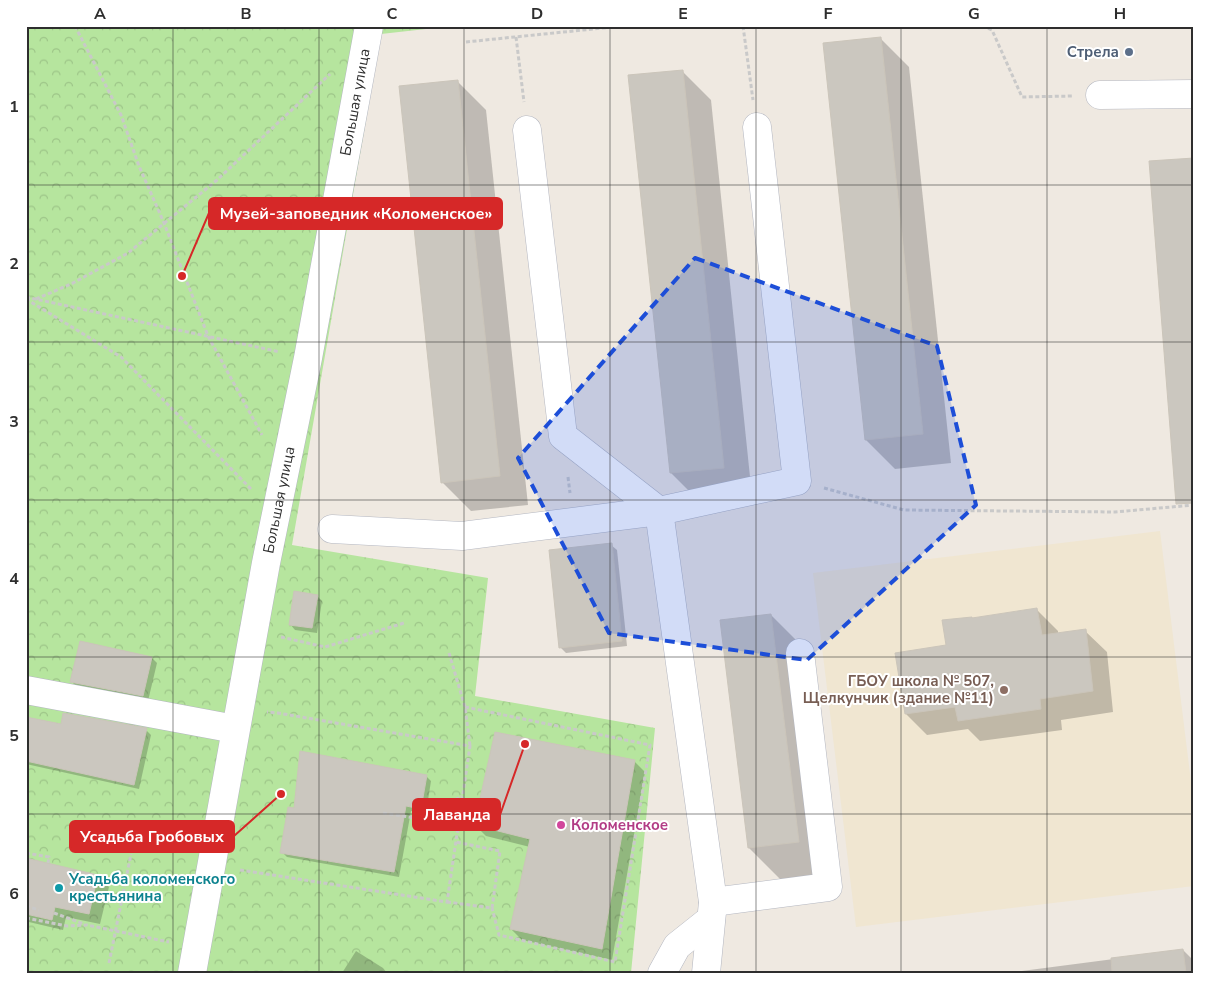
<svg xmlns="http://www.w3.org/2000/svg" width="1220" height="999" viewBox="0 0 1220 999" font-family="'Nunito Sans',sans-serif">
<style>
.education{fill:#f0e6d1}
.park{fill:url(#park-crowns)}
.shadow{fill:#0003}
.building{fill:#cbc7bf;stroke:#cbc5ba}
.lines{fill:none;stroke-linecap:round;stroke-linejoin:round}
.minor-casing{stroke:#b4b7c1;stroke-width:29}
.path{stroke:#c9c9c9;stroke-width:3;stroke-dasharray:4 2.5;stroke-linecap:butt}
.minor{stroke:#fff;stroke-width:28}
.marked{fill:#1d4ed8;fill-opacity:0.2;stroke:#1d4ed8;stroke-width:4;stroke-dasharray:10 6;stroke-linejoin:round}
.grid{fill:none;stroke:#2e2e2e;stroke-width:1;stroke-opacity:0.55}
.service-dot{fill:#5c6f8a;stroke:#fff;stroke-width:2}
.education-dot{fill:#8d6e63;stroke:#fff;stroke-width:2}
.hotel-dot{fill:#d1479c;stroke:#fff;stroke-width:2}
.culture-dot{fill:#0f9aa8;stroke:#fff;stroke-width:2}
.labels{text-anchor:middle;stroke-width:4;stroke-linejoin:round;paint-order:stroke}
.service-label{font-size:15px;font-weight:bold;fill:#4e5e75;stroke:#fff;text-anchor:end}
.street-label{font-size:15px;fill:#2e2e2e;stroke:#fff}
.education-label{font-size:15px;font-weight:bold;fill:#785e54;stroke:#fff;text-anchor:end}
.hotel-label{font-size:15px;font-weight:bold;fill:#b23c85;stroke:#fff;text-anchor:start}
.culture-label{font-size:15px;font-weight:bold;fill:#0d838f;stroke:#fff;text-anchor:start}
.leader{fill:none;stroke:#d62828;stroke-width:2}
.callout-dot{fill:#d62828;stroke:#fff;stroke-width:2}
.callout{fill:#d62828;stroke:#d62828;stroke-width:2}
.callout-label{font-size:16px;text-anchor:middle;font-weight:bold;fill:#fff}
.neatline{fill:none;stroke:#2e2e2e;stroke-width:2}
.grid-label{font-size:16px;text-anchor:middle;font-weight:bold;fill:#2e2e2e}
</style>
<defs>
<pattern id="park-crowns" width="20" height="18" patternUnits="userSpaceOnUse" patternTransform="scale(1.25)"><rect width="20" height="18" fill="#b6e59e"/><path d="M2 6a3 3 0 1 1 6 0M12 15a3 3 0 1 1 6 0" fill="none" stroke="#9dc588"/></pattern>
</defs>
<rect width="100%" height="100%" fill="#efe9e1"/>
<!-- education -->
<path class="education" d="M1160,531L1194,806V886L856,927L813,573Z"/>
<!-- park -->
<path class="park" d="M26,26H453L381,34L292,545L488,578L475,696L655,728L631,973H26Z"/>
<!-- shadow -->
<g class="shadow">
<path d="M880,38L909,67L951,463L895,469L866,440Z"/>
<path d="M682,71L711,100L752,496L700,502L671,473Z"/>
<path d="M457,81L486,110L528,505L471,511L442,482Z"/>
<path d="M611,545L617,550L627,646L566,653L560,647Z"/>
<path d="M317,596L322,601L317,633L295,630L290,624Z"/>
<path d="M1036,609L1058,631V634L1085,631L1107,652L1113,712L1061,720L1062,730L980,741L968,729L927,735L906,714L947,646L972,619Z"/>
<path d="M771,615L807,651L834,878L785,884L749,848L721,621Z"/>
<path d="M81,642L152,658L157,663L148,701L77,687L72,682Z"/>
<path d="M26,718L62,726L146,730L151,735L139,789L26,764Z"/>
<path d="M634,761L645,772L612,960L522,940L511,929L530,847L486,836L475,825Z"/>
<path d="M426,776L431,781L426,813L411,811L399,877L287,857L282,852L295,810Z"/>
<path d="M26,860L98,876L109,887L100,924L66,917L63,930L29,922L26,919Z"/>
<path d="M1183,950L1194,961V973H1007Z"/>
<path d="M356,951L383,968L387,973H342Z"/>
</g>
<!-- building -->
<g class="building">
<path d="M881,37L923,434L865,440L823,43Z"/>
<path d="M683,70L724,468L670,473L628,75Z"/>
<path d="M458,80L500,476L441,483L399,86Z"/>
<path d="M1194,158V503L1176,504L1149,161Z"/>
<path d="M612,543L622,641L559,648L549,550Z"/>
<path d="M294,591L318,595L312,628L289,625Z"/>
<path d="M1037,608L1042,635L1086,629L1093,691L1040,699L1041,709L958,721L955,707L905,714L895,653L946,645L942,620L972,617V618Z"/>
<path d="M771,614L799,842L748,848L720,620Z"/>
<path d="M80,641L152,657L143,696L70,682Z"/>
<path d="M63,713L147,728L134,785L26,761V717L61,724Z"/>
<path d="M495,732L635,760L602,949L510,929L530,839L474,825Z"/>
<path d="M300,751L427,775L421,809L406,806L394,872L280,853L288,807L294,808Z"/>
<path d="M26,858L98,875L89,914L55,907L52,920L26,914Z"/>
<path d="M1183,949L1186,973H1112L1111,958Z"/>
</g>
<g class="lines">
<!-- minor casing -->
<g class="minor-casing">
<g id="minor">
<path d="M1100,95L1194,94"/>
<path d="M527,130L563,436L659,511L713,902L706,973"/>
<path d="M332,529L462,536L659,511L797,481L757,127"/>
<path d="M26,690L235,729"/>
<path d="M713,902L828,887L800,653"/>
<path id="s1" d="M192,973L266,563L308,358L369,26"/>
<path d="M662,973L677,946L711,919"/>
</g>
</g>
<!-- path -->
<g class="path">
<path d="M75,26L121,115L139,166L164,223L208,336L262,435"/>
<path d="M743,26L753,100"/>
<path d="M982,26L992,30L1022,97L1072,96"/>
<path d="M516,37L524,102"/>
<path d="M466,42L622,26"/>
<path d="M26,297L280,352"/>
<path d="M26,299L121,357L251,489"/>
<path d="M36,299L73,283L128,253L217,180L330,74"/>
<path d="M568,477L570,493"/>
<path d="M824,488L904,510L1115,512L1194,505"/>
<path d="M281,637L325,647L404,623"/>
<path d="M449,653L465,707L470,746"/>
<path d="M465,707L650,745L615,962L499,935L492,908"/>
<path d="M383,813L422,819L462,796"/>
<path d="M26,853L49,857L48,863"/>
<path d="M240,870L447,902L470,746L278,713L267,712"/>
<path d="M26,900L27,893"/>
<path d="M447,902L492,908L500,851L456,842"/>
<path d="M26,906L39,910"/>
<path d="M54,913L84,924"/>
<path d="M26,918L67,926L87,925L169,942"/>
<path d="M109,963L131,854"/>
</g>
<!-- minor -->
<use href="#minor" class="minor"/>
</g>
<!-- marked area -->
<path class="marked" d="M695,258L937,346L976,505L807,660L609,633L518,458Z"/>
<!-- grid -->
<path class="grid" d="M173,26V973M319,26V973M464,26V973M610,26V973M756,26V973M901,26V973M1047,26V973M26,185H1194M26,342H1194M26,500H1194M26,657H1194M26,814H1194"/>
<!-- markers -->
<circle class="service-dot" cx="1129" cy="52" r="5"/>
<circle class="education-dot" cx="1004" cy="690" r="5"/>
<circle class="hotel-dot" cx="561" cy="825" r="5"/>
<circle class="culture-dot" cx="59" cy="888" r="5"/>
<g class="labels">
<!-- service labels -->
<g class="service-label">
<text x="1119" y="57">Стрела</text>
</g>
<!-- street labels -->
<g class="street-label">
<text dy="5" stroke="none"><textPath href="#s1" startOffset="886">Большая улица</textPath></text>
<text dy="5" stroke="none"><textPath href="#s1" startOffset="481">Большая улица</textPath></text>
</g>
<!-- education labels -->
<g class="education-label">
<text x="994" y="686">ГБОУ школа № 507,<tspan x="994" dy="17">Щелкунчик (здание №11)</tspan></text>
</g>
<!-- hotel labels -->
<g class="hotel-label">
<text x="571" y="830">Коломенское</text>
</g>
<!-- culture labels -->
<g class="culture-label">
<text x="69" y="884">Усадьба коломенского<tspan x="69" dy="17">крестьянина</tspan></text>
</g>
</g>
<!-- callouts -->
<path class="leader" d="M182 276L209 213M525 744L500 815M281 794L234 836"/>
<g class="callout-dot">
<circle cx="182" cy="276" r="5"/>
<circle cx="525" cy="744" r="5"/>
<circle cx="281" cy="794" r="5"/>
</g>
<g class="callout">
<rect x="209" y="198" width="293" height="31" rx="5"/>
<rect x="413" y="799" width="87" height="31" rx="5"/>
<rect x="70" y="821" width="164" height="31" rx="5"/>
</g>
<g class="callout-label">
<text x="356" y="219">Музей-заповедник «Коломенское»</text>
<text x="457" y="820">Лаванда</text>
<text x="152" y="842">Усадьба Гробовых</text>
</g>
<!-- border -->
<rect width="1220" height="999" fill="none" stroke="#ffffff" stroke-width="55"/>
<rect x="28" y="28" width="1164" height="944" class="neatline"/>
<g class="grid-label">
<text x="100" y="19">A</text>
<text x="246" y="19">B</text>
<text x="392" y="19">C</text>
<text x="537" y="19">D</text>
<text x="683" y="19">E</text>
<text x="828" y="19">F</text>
<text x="974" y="19">G</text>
<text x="1120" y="19">H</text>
<text x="14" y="112">1</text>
<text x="14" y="269">2</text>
<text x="14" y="427">3</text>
<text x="14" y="584">4</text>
<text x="14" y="741">5</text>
<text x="14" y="899">6</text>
</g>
</svg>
